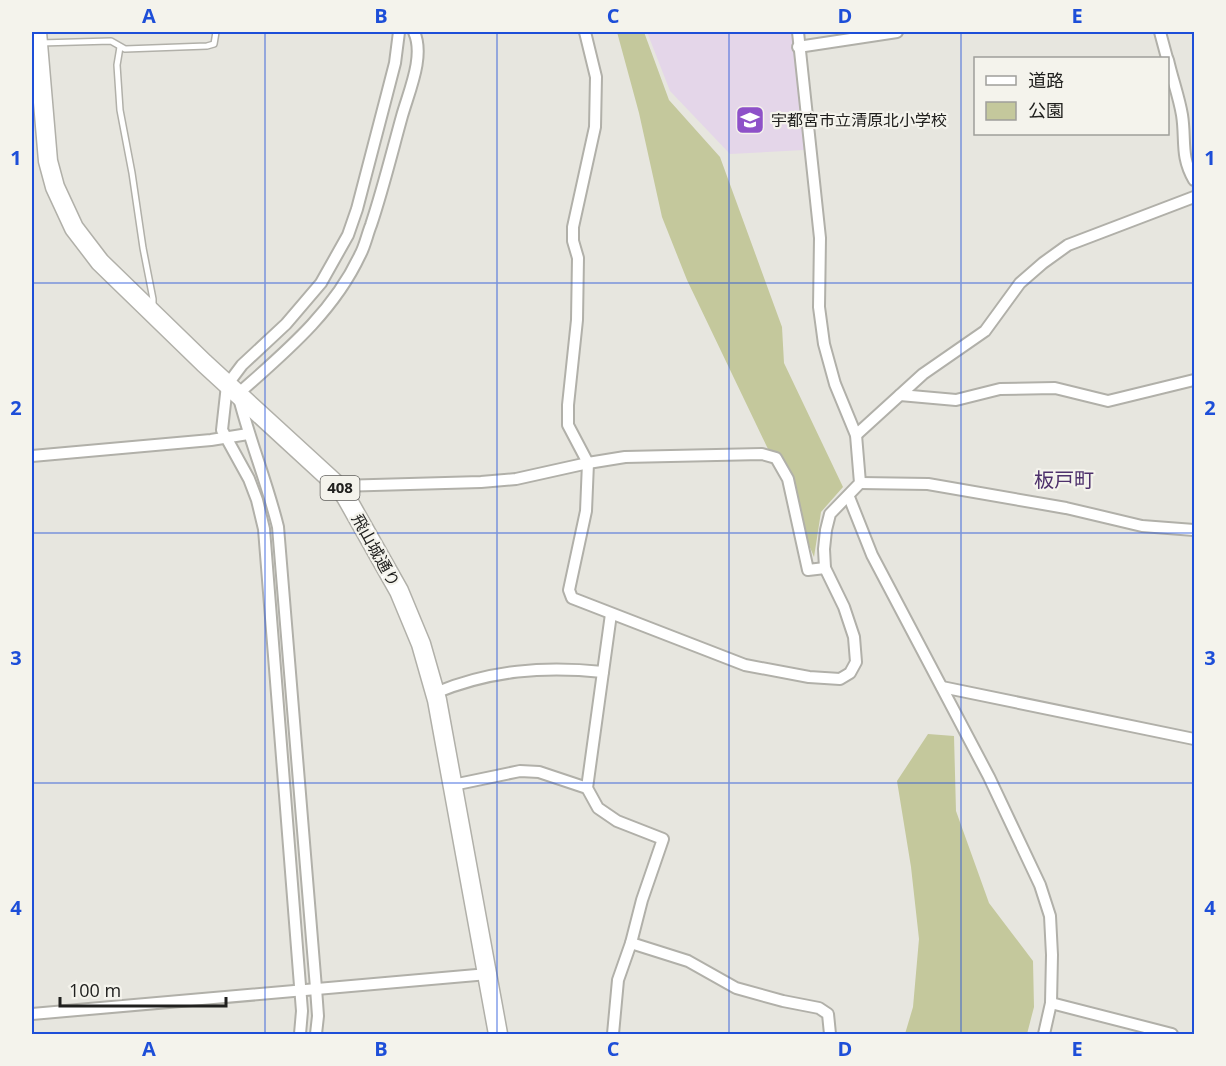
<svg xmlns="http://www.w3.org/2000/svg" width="1226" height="1066" viewBox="0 0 1226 1066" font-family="'Open Sans','Noto Sans JP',sans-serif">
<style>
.education{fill:#e4d6e9}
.green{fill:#c4c89c}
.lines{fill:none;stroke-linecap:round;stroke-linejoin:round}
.lane-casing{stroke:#b1b0a9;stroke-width:8}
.street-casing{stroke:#b1b0a9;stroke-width:14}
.highway-casing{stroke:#b1b0a9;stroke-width:21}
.lane{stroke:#fff;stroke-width:5}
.street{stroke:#fff;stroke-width:10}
.highway{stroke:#fff;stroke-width:18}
.grid{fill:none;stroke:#1d4ed8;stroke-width:1.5;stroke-opacity:0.55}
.labels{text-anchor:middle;stroke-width:4.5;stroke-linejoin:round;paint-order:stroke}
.shield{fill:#f4f3ec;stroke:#605f5c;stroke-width:1.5}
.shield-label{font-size:15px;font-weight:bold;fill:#20201e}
.poi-label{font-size:16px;fill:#20201e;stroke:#f4f3ec;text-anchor:start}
.street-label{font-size:16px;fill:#20201e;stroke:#f4f3ec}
.quarter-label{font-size:20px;fill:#4d306b;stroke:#f4f3ec}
.neatline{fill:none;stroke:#1d4ed8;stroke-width:2}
.grid-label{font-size:20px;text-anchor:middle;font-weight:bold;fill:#1d4ed8}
</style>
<rect width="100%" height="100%" fill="#e7e6df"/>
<!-- education -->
<path class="education" d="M647,32H793L804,150L730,154L670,91Z"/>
<!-- green -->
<g class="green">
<path d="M617,32H644L669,100L720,157L782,327L784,363L843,487L821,512L814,557L778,470L687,280L662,217L639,113Z"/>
<path d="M928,734L954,736L956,811L989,903L1033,961L1034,1007L1027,1034H905L913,1007L919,939L911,867L897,781Z"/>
</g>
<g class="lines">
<!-- lane casing -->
<g class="lane-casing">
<g id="lane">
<path d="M40,43L111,41L125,49L207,46L214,44L216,32"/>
<path d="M120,47L117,65L120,110L132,173L143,248L153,299V308"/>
</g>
</g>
<!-- street casing -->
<g class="street-casing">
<g id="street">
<path d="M585,32L596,77L595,127L573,227V241L578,258L577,320L568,405V425L588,463L586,511L569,590L572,598L745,665L809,677L840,679L850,673L856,662L854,637L844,607L825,568L824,549L826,530L830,514L860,483L856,435L835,384L824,344L819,307L820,238L798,32"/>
<path d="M1160,32L1167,58"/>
<path d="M798,47L897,32"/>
<path d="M1168,60C1172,78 1179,97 1182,115C1186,140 1180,156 1194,180"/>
<path d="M900,395L956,400L1000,389L1055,388L1108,401L1194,380"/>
<path d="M856,435L923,374L985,331L1020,283L1043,263L1068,245L1194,197"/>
<path d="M32,456L211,440L248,434"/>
<path d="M860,483L928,484L1066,508L1142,526L1194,530"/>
<path d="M338,486L481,482L516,479L588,463L625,457L762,454L776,458L788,479L808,570L825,568"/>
<path d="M849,497L872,555L989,777L1040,885L1050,916L1052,955L1051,1003L1044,1034"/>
<path d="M611,614L587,788L598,808L617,821L663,839L642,900L631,943L618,980L613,1034"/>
<path d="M942,687L1194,739"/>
<path d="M435,693C490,670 544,666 603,672"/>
<path d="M453,785L520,771L539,772L587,788"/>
<path d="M631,943L688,961L736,988L783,1001L819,1008L828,1014L830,1034"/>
<path d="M1051,1003L1172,1034"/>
<path d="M32,1014L488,974"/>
<path d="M300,1034L302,1011L264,529L257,500L249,479L222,430L227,385L242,365L286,324L321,283L348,235L357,209L387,94L395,63L399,32"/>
<path d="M316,1034L318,1016L316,988L278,527C267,482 249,439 238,394C284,353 333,313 360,255C365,246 367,235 371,225C383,189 392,152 402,116C409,91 425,56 414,32"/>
</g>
</g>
<!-- highway casing -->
<g class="highway-casing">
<path id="highway" d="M37,32L48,161L55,187L74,228L100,262L204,363L338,486L346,497L399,591L421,644L437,700L498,1034"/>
</g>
<!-- lane -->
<use href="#lane" class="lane"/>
<!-- street -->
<use href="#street" class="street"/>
<!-- highway -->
<use href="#highway" class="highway"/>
</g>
<!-- grid -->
<path class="grid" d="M265,32V1034M497,32V1034M729,32V1034M961,32V1034M32,283H1194M32,533H1194M32,783H1194"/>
<!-- icons -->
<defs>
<g id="school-square" transform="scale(1.5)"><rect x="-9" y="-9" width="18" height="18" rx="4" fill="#8e51c8" stroke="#f4f3ec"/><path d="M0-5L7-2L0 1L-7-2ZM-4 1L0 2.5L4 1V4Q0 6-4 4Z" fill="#fff"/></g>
</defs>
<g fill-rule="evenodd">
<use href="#school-square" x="750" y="120"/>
</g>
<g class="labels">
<!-- shield labels -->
<rect class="shield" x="320.5" y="476" width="39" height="24" rx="4.5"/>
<g class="shield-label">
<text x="340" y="493">408</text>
</g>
<!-- poi labels -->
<g class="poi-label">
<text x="771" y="126">宇都宮市立清原北小学校</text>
</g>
<!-- street labels -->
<g class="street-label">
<text transform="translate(376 550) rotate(61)" y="6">飛山城通り</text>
</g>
<!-- quarter labels -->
<g class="quarter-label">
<text x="1064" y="487">板戸町</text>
</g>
</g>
<!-- border -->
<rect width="1226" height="1066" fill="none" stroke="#f4f3ec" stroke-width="66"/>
<!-- legend -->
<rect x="974" y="57" width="195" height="78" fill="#f4f3ec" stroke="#9f9f9a" stroke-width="1.5"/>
<rect x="986" y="76" width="30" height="9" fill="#ffffff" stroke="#9f9f9a" stroke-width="1.5"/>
<text x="1028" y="87" font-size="18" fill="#20201e">道路</text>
<rect x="986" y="102" width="30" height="18" fill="#c4c89c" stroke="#9f9f9a" stroke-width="1.5"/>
<text x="1028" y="117" font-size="18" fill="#20201e">公園</text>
<!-- scale -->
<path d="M60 997v9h166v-9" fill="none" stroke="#20201e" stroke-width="3"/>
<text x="69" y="997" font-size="18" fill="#20201e" stroke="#f4f3ec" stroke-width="4.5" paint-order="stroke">100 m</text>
<rect x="33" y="33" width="1160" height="1000" class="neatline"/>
<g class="grid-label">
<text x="149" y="23">A</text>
<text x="381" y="23">B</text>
<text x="613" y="23">C</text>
<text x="845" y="23">D</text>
<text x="1077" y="23">E</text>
<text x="16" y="165">1</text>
<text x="1210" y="165">1</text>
<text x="16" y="415">2</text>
<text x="1210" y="415">2</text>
<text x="16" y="665">3</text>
<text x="1210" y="665">3</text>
<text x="16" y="915">4</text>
<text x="1210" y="915">4</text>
<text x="149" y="1056">A</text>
<text x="381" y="1056">B</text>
<text x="613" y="1056">C</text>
<text x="845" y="1056">D</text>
<text x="1077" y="1056">E</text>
</g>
</svg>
